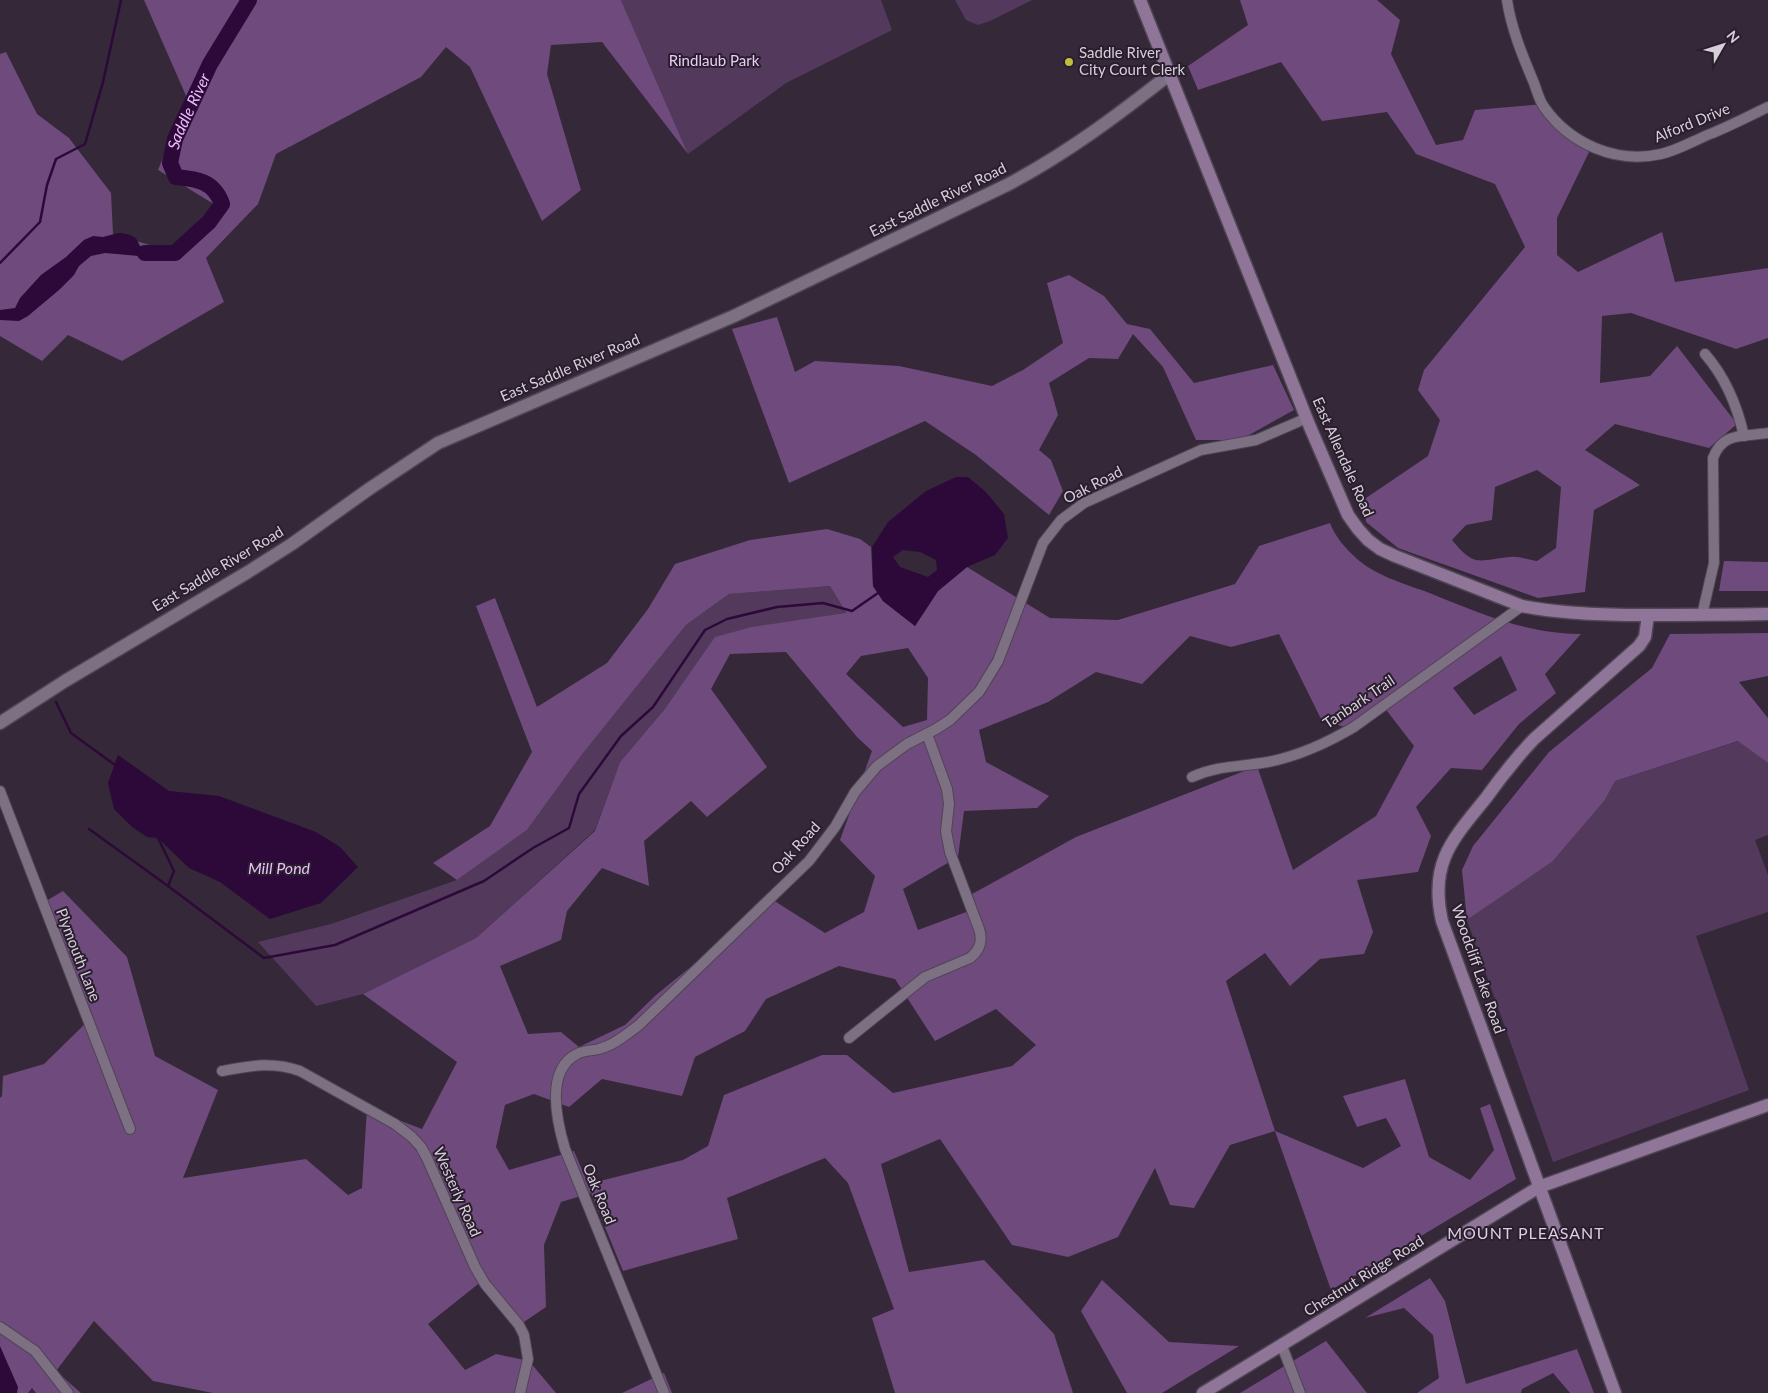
<svg xmlns="http://www.w3.org/2000/svg" width="1768" height="1393" viewBox="0 0 1768 1393" font-family="Lato,sans-serif">
<style>
.green{fill:#533a5d}
.forest{fill:#6f4a7d;fill-rule:evenodd}
.water{fill:#2d0939;fill-rule:evenodd}
.lines{fill:none;stroke-linecap:round;stroke-linejoin:round}
.stream{stroke:#2d0939;stroke-width:2.5}
.river{stroke:#2d0939;stroke-width:16}
.minor-casing{stroke:#4f4554;stroke-width:12}
.tertiary-casing{stroke:#4f4554;stroke-width:15}
.secondary-casing{stroke:#4f4554;stroke-width:15}
.minor{stroke:#7e7083;stroke-width:10}
.tertiary{stroke:#7e7083;stroke-width:12}
.secondary{stroke:#8f7699;stroke-width:12}
.poi-dot{fill:#c3bd3e;stroke:#2a1e2e;stroke-width:2}
.labels{text-anchor:middle;stroke-width:4;stroke-linejoin:round;paint-order:stroke}
.poi-label{font-size:15px;fill:#d6cfd9;stroke:#2a1e2e;text-anchor:start}
.park-label{font-size:15px;fill:#eccbfa;stroke:#2a1e2e}
.street-label{font-size:15px;fill:#d6cfd9;stroke:#2a1e2e}
.water-label{font-size:16px;font-style:italic;fill:#ebbefc;stroke:#2a1e2e}
.neighbourhood-label{font-size:16px;letter-spacing:1px;fill:#ddcee4;stroke:#2a1e2e}
</style>
<rect width="100%" height="100%" fill="#342839"/>
<!-- green -->
<g class="green">
<path d="M621,0H881L892,30L786,83L688,154Z"/>
<path d="M955,0H1032L990,21L978,25L966,20Z"/>
<path d="M830,586L846,614L715,638L664,710L620,762L595,830L476,938L363,994L316,1006L258,942L331,924L457,880L527,830L580,757L686,625L729,594Z"/>
<path d="M1739,741L1768,763V835L1755,840L1768,875V912L1696,936L1749,1090L1553,1162L1467,920L1552,862L1605,800L1615,781Z"/>
</g>
<!-- forest -->
<g class="forest">
<path d="M144,0H621L688,154L602,42L551,45L547,74L581,190L542,221L470,67L446,47L421,77L276,154L258,204L206,258L224,302L122,361L68,335L42,361L0,336V54L6,52L37,114L69,138L111,193L113,234L170,251L217,206L158,170L187,98Z"/>
<path d="M1240,0H1377L1400,20L1391,54L1436,145L1463,140L1475,110L1544,104L1592,146L1557,218V255L1578,272L1662,232L1675,282L1768,268V338L1736,349L1631,313L1602,316L1600,383L1650,376L1677,346L1737,424L1709,448L1615,424L1585,450L1640,485L1594,510L1585,592L1538,598L1398,548L1366,522L1363,500L1428,456L1440,420L1418,390L1424,370L1525,247L1495,184L1416,154L1387,112L1322,121L1281,62L1198,90L1188,66L1248,25ZM1537,470L1561,487L1556,548L1537,561C1529,560 1519,556 1510,557C1478,560 1475,568 1452,540L1466,525L1492,520L1495,487Z"/>
<path d="M1069,275L1104,296L1127,324L1150,329L1194,383L1273,365L1294,410L1240,440H1196L1163,367L1133,334L1118,359L1089,358L1049,383L1058,415L1039,450L1051,460L1063,491L1049,515L976,455L925,421L789,483L732,329L777,317L795,372L815,361L899,366L992,386L1023,370L1063,343L1047,283Z"/>
<path d="M1330,523C1335,536 1344,547 1355,557C1374,575 1402,583 1427,592C1477,612 1525,634 1581,634L1545,674L1556,693L1519,724L1482,770L1451,768L1416,807L1431,836L1418,872L1357,880L1373,932L1364,954L1320,959L1290,986L1265,953L1226,981L1275,1131L1363,1168L1401,1146L1386,1118L1357,1127L1343,1096L1405,1079L1429,1157L1470,1180L1494,1150L1480,1108L1490,1104L1516,1179L1331,1290L1275,1131L1230,1145L1194,1208L1170,1205L1155,1168L1118,1237L1068,1257L1012,1245L940,1139L881,1164L909,1272L984,1260L1054,1334L1073,1393H895L872,1318L894,1309L848,1183L825,1158L727,1198L738,1239L623,1271L591,1193L561,1202L544,1245L546,1307L521,1324L487,1277L428,1324L465,1370L496,1354L529,1361L556,1393H213L153,1381L94,1321L56,1371L81,1393H36L32,1388L28,1393H0V1098L2,1096L3,1076L44,1064L93,1016L46,901L63,891L127,957L155,1056L218,1090L183,1178L306,1159L348,1195L362,1188L367,1108L422,1129L457,1062L363,994L476,938L595,831L620,762L664,710L715,637L752,627L846,613L830,586L729,594L686,625L580,757L527,830L457,880L433,863L490,826L532,752L476,606L495,598L537,707L607,663L648,609L675,564L750,540L827,529L860,539L871,547L873,586L883,601L915,626L938,591L967,567L1050,618L1118,620L1235,584L1259,546ZM1279,634L1321,719L1350,729L1384,707L1414,746L1376,816L1293,870L1257,766L1076,837L972,894L977,908L918,930L903,889L958,857L964,811L1037,808L1049,796L986,762L979,730L1048,702L1096,672L1142,684L1190,636L1231,647ZM908,648L928,678L927,720L903,727L846,674L861,656ZM786,652L857,737L872,751L840,840L875,876L864,912L825,933L773,900L656,995L625,1025L579,1047L561,1032L528,1034L500,966L561,940L567,911L602,868L649,886L644,841L691,801L707,817L767,767L711,689L730,654ZM1501,656L1517,690L1474,715L1453,688ZM839,966L895,979L935,1041L996,1009L1036,1045L1012,1066L893,1093L847,1055H822L724,1095L708,1146L683,1160L588,1184L574,1151L509,1170L496,1147L505,1105L534,1094L569,1107L602,1079L682,1096L695,1057L745,1031L766,999Z"/>
<path d="M1724,561L1768,562V591H1719Z"/>
<path d="M1768,633V676L1739,682L1768,718V763L1738,741L1615,781L1605,800L1552,862L1467,920L1462,870L1473,846L1549,752L1652,668L1670,634Z"/>
<path d="M1430,1278L1445,1301L1466,1384L1577,1349L1594,1393H1570L1553,1373L1522,1389L1521,1393H1417L1439,1378L1433,1335L1404,1308L1365,1318Z"/>
<path d="M1102,1280L1169,1342L1239,1346L1162,1393H1127L1081,1311Z"/>
<path d="M1326,1341L1367,1393H1240Z"/>
<path d="M664,1373L672,1393H622Z"/>
</g>
<!-- water -->
<g class="water">
<path d="M118,233C124,233 129,234 134,237C138,239 138,244 141,247C149,253 158,251 165,247L167,256L150,257L105,253L91,256L79,266L74,275L59,290L28,316L19,321L0,320V310L15,308L20,298L41,275L66,257L84,240L93,236L103,237Z"/>
<path d="M956,477H968L986,492L1004,514L1008,538L995,555L967,567L938,591L915,626L883,601L873,586L872,547L888,522L926,491ZM903,550L920,552L936,560L937,570L928,577L900,567L893,557Z"/>
<path d="M118,755L169,791L219,796L316,832L340,847L358,867L321,903L270,919L220,882L189,868L158,838L147,837L132,827L114,809L108,783Z"/>
<path d="M0,1346L18,1387L17,1393H0Z"/>
</g>
<g class="lines">
<!-- stream -->
<g class="stream">
<path d="M0,263L40,222L47,185L56,159L85,144L103,82L121,0"/>
<path d="M56,702L71,733L115,765"/>
<path d="M89,829L168,886"/>
<path d="M158,838L174,871L168,886L264,958L335,945L484,881L533,848L569,828L579,794L621,736L653,707L705,630L727,619L777,607L823,603L852,611L878,593"/>
</g>
<!-- river -->
<path class="river" id="s1" d="M145,253H175L209,222L222,204C214,181 197,179 176,177L170,163L175,139L210,64L249,0"/>
<!-- minor casing -->
<g class="minor-casing">
<g id="minor">
<path d="M1507,0C1511,28 1523,57 1534,83C1537,91 1539,100 1544,107C1570,144 1616,164 1661,154C1678,150 1693,141 1710,134C1730,126 1749,116 1768,107"/>
<path d="M1705,354C1726,378 1737,405 1744,436"/>
<path d="M1702,615L1714,563L1713,458C1723,431 1744,437 1768,433"/>
<path d="M1192,777C1218,765 1241,767 1268,762C1299,756 1327,743 1354,727L1522,606"/>
<path d="M0,791L130,1129"/>
<path d="M849,1038L925,977L970,958C980,950 983,941 979,929L950,852L946,831L949,804L947,789L927,734"/>
<path d="M222,1071C249,1066 272,1061 300,1071L395,1124L412,1137L421,1147L427,1158L475,1267L485,1284L519,1325L524,1335L528,1359L520,1393"/>
<path d="M0,1327L35,1351L68,1393"/>
<path d="M1282,1346L1300,1393"/>
<path d="M664,1393L565,1149C557,1122 545,1070 577,1054C584,1050 591,1051 599,1049C614,1045 627,1034 639,1025L809,861L835,827L855,792L877,766L907,744L936,729L950,720L979,692L998,661L1043,543L1061,520L1084,503L1201,450L1256,440L1307,418"/>
</g>
</g>
<!-- tertiary casing -->
<g class="tertiary-casing">
<path id="tertiary" d="M0,723L65,681L248,572L292,544L369,489L438,443L734,316L1007,185C1066,154 1118,115 1170,74"/>
</g>
<!-- secondary casing -->
<g class="secondary-casing">
<g id="secondary">
<path d="M1140,0L1310,427L1348,515L1358,529L1368,540L1380,549L1395,556L1522,606C1557,613 1590,614 1626,615C1673,615 1721,615 1768,614"/>
<path d="M1203,1393L1539,1187L1768,1105"/>
<path d="M1615,1393L1442,921C1429,863 1452,840 1486,798C1501,777 1517,757 1534,739L1639,646L1645,637L1648,615"/>
</g>
</g>
<!-- minor -->
<use href="#minor" class="minor"/>
<!-- tertiary -->
<use href="#tertiary" class="tertiary"/>
<!-- secondary -->
<use href="#secondary" class="secondary"/>
</g>
<!-- markers -->
<circle class="poi-dot" cx="1069" cy="62" r="5"/>
<g class="labels">
<!-- poi labels -->
<g class="poi-label">
<text x="1079" y="58">Saddle River<tspan x="1079" dy="17">City Court Clerk</tspan></text>
</g>
<!-- park labels -->
<g class="park-label">
<text x="714" y="66">Rindlaub Park</text>
</g>
<!-- street labels -->
<g class="street-label">
<text transform="translate(1692 123) rotate(-22)" y="5">Alford Drive</text>
<text transform="translate(938 200) rotate(-26)" y="5">East Saddle River Road</text>
<text transform="translate(570 368) rotate(-23)" y="5">East Saddle River Road</text>
<text transform="translate(1343 457) rotate(66)" y="5">East Allendale Road</text>
<text transform="translate(1093 485) rotate(-27)" y="5">Oak Road</text>
<text transform="translate(218 569) rotate(-31)" y="5">East Saddle River Road</text>
<text transform="translate(1359 702) rotate(-34)" y="5">Tanbark Trail</text>
<text transform="translate(796 848) rotate(-48)" y="5">Oak Road</text>
<text transform="translate(78 955) rotate(69)" y="5">Plymouth Lane</text>
<text transform="translate(1478 969) rotate(71)" y="5">Woodcliff Lake Road</text>
<text transform="translate(457 1192) rotate(66)" y="5">Westerly Road</text>
<text transform="translate(599 1194) rotate(68)" y="5">Oak Road</text>
<text transform="translate(1364 1276) rotate(-32)" y="5">Chestnut Ridge Road</text>
</g>
<!-- water labels -->
<g class="water-label">
<text dy="6" stroke="none"><textPath href="#s1" startOffset="226">Saddle River</textPath></text>
<text x="279" y="874">Mill Pond</text>
</g>
<!-- neighbourhood labels -->
<g class="neighbourhood-label">
<text x="1526" y="1239">MOUNT PLEASANT</text>
</g>
</g>
<!-- north arrow -->
<g transform="translate(1723 45) rotate(51)" stroke="#2a1e2e" stroke-width="4" paint-order="stroke">
<path d="M0-4L9 19L0 12L-9 19Z" fill="#d6cfd9"/>
<text y="-8" font-size="14" font-weight="bold" text-anchor="middle" fill="#d6cfd9">N</text>
</g>
</svg>
